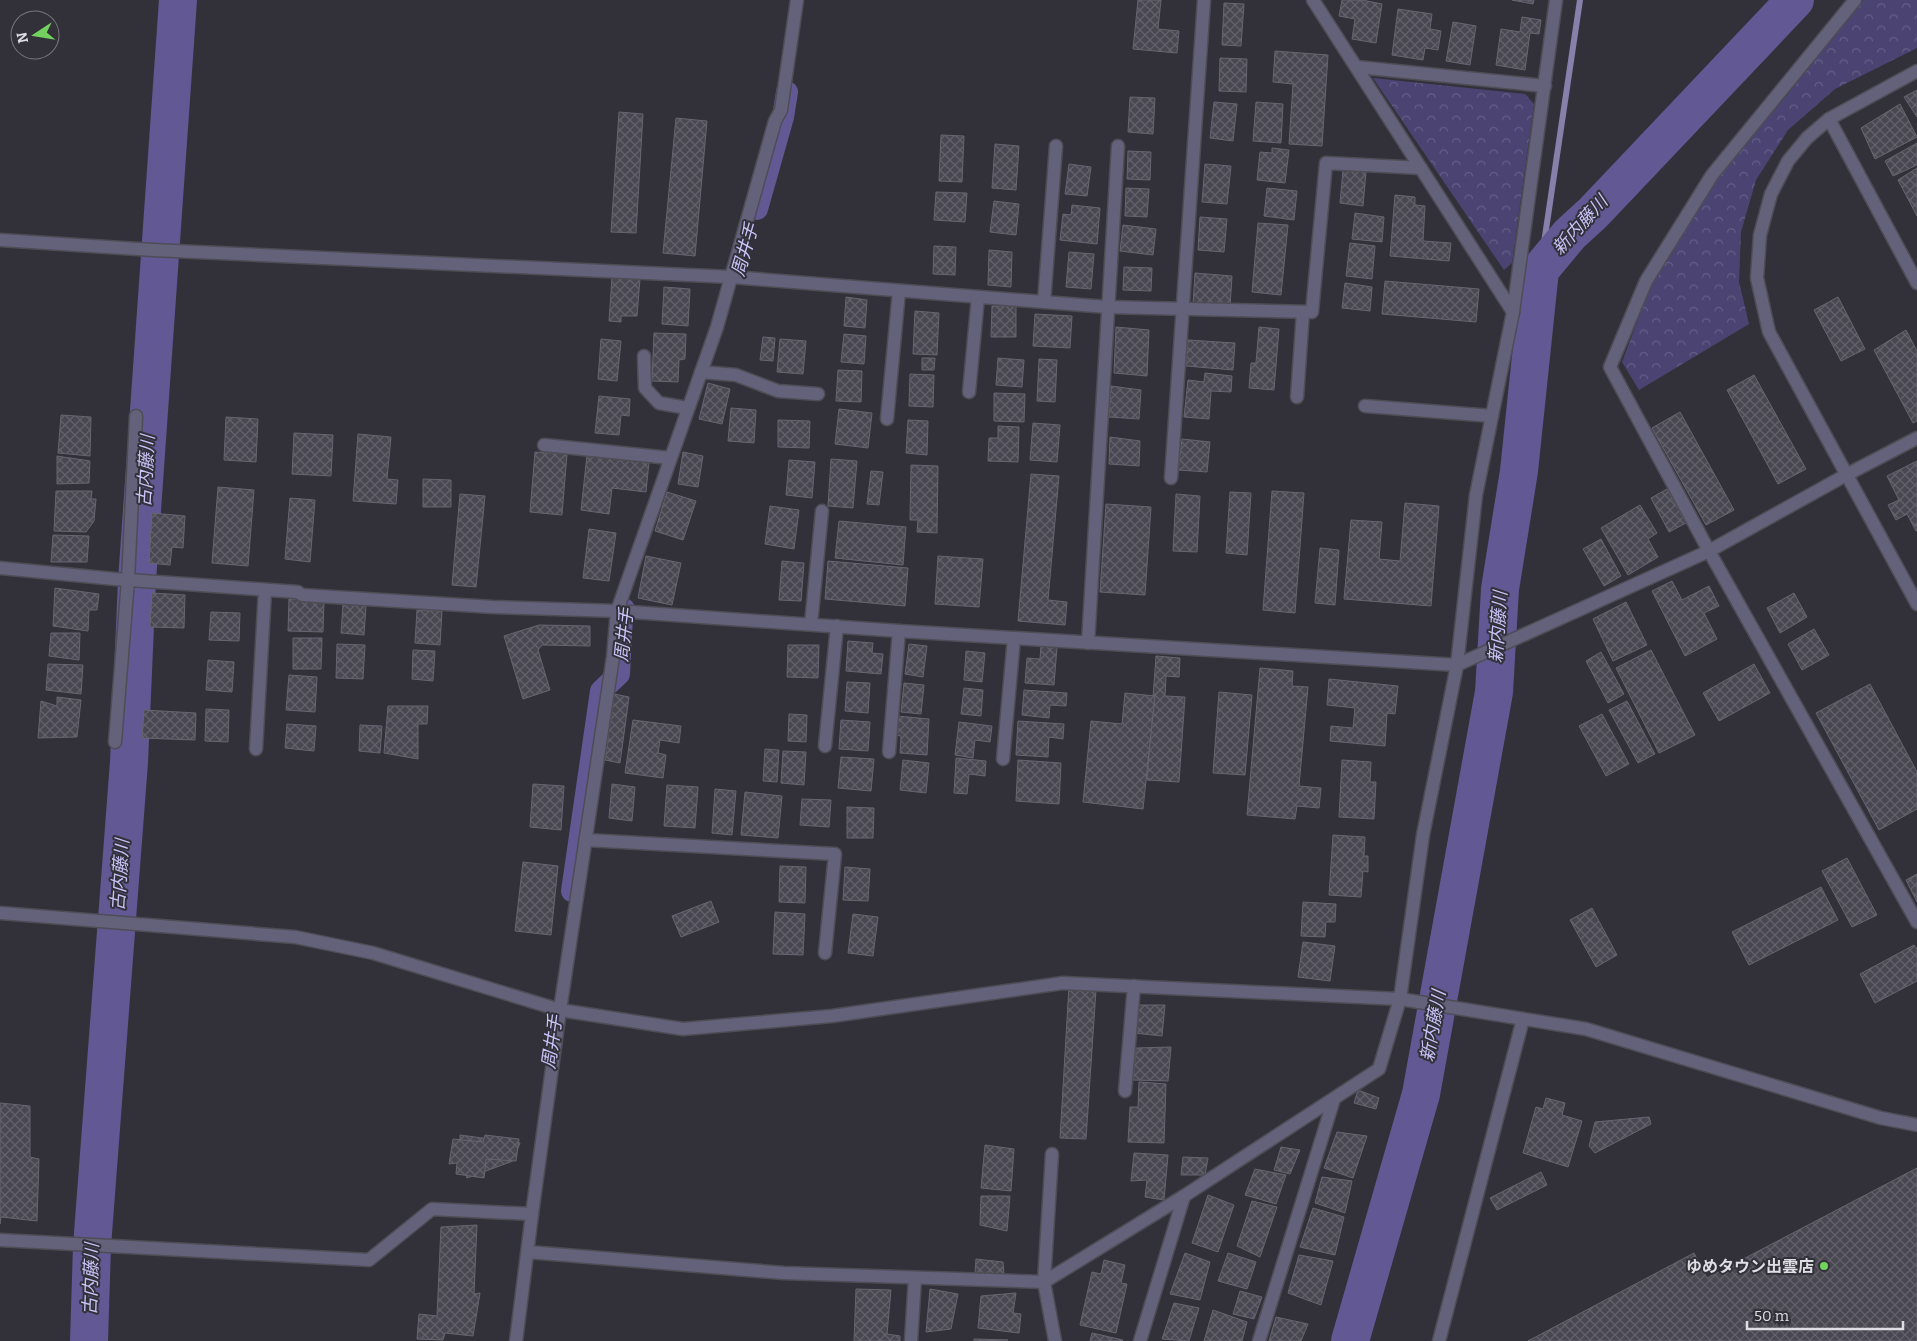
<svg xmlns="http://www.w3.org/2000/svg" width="1917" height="1341" viewBox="0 0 1917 1341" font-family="Bitter,'Noto Sans JP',serif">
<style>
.park{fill:url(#park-crowns)}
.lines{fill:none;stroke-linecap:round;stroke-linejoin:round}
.stream{stroke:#8780ab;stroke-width:6}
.canal{stroke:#625893;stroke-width:22}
.river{stroke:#625893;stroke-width:38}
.building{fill:url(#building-cross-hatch);stroke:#666570}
.minor-casing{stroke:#4e4d55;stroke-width:15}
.minor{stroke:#64617b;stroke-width:12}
.poi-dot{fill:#73d25d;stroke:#32313a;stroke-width:2}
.labels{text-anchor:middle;stroke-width:4;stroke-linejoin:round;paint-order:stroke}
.poi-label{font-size:16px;font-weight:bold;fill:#dedee4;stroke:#32313a;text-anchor:end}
.water-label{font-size:18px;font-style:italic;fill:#c9c3f8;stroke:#32313a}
</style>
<defs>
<pattern id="park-crowns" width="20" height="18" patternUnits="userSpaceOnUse" patternTransform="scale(1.25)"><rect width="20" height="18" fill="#4b4473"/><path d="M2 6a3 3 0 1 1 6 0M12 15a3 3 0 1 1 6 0" fill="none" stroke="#645f87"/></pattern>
<pattern id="building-cross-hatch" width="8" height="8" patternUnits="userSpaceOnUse" patternTransform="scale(1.25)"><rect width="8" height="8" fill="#494852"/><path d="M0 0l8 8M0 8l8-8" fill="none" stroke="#63626b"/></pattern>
</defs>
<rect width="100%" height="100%" fill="#32313a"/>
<!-- park -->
<g class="park">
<path d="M1863,0H1917V48L1835,89L1788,130L1756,180L1741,232L1739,282L1749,324L1639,390L1622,362L1651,285L1685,223L1715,178L1783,100Z"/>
<path d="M1373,78L1525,94L1534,104L1512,263L1504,270Z"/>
</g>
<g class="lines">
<!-- stream -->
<path class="stream" d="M1540,270L1580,0"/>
<!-- canal -->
<g class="canal">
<path d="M757,209L783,117L787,92"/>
<path d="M572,891L601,691L619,674L622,616L624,609"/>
</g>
<!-- river -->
<g class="river">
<path d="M89,1341L92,1246L129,762L137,581L178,0"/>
<path d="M1350,1341L1421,1094L1494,692L1500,589L1519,471L1540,270L1570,234L1593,213L1795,0"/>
</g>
</g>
<!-- building -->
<g class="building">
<path d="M1138,0H1161L1158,29L1179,31L1177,53L1133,49Z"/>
<path d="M1342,0H1362L1382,4L1376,43L1352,39L1355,19L1339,16Z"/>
<path d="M1512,0H1534L1533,4Z"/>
<path d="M1224,3L1244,4L1241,46L1222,45Z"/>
<path d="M1398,9L1432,14L1430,29L1441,31L1438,50L1425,48L1423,60L1392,55Z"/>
<path d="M1522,17L1541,20L1539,34L1530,33L1525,70L1496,65L1501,29L1520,32Z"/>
<path d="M1453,22L1476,26L1470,65L1446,61Z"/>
<path d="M1275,51L1328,55L1322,146L1289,144L1293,84L1273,82Z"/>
<path d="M1220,58L1247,59L1246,92L1219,91Z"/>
<path d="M1917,90V117L1904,97Z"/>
<path d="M1130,97L1155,98L1153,134L1128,132Z"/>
<path d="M1214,102L1237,104L1233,141L1210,138Z"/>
<path d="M1256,102L1283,104L1281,143L1253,141Z"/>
<path d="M1900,104L1917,137L1875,159L1861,128Z"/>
<path d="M619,112L643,114L636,233L611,232Z"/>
<path d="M676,118L707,121L695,256L663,253Z"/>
<path d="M941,135L964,136L962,182L939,181Z"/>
<path d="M1917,143V165L1893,176L1885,161Z"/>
<path d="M995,144L1019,146L1016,190L992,188Z"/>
<path d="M1272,148L1289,150L1285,183L1257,180L1260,152L1272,153Z"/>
<path d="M1128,151L1151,152L1150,180L1127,179Z"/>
<path d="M1069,164L1091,167L1087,196L1065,194Z"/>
<path d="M1205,164L1231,166L1227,204L1202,202Z"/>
<path d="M1917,168V216L1898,180Z"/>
<path d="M1343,170L1366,172L1363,206L1340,203Z"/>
<path d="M1126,188L1149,189L1147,217L1125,216Z"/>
<path d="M1267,188L1297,191L1294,220L1264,216Z"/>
<path d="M936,192L967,193L965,222L934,220Z"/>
<path d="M1395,195L1415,197V205L1425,206L1423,241L1451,243L1449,261L1390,256Z"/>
<path d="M994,201L1019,204L1016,235L990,232Z"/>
<path d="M1072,205L1100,208L1097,244L1060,240L1063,214L1071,215Z"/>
<path d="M1355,213L1384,217L1382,242L1352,239Z"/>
<path d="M1200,217L1227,219L1224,252L1198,250Z"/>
<path d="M1258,223L1288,225L1281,295L1252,292Z"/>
<path d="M1123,225L1156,229L1153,255L1120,251Z"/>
<path d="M1350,243L1375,246L1372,279L1346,276Z"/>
<path d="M934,246L956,247L955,275L933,274Z"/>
<path d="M989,250L1012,252L1011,287L988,285Z"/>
<path d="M1069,252L1094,254L1091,289L1066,287Z"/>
<path d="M1124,267L1152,268L1151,291L1123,290Z"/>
<path d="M1195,273L1232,276L1230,307L1193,304Z"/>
<path d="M612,277L640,279L637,316H621V322L609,321Z"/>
<path d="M1385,281L1479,289L1476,322L1382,314Z"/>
<path d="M1345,283L1372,287L1370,311L1342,308Z"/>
<path d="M664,287L690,289L688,326L662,324Z"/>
<path d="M846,297L867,300L865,328L844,326Z"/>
<path d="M1838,297L1865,349L1841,361L1814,310Z"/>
<path d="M992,306H1016V337H991Z"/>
<path d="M915,311L939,313L937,355L913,354Z"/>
<path d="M1035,314L1072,316L1070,348L1033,346Z"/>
<path d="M1116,327L1149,330L1147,376L1114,373Z"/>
<path d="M1259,327L1279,329L1274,390L1249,388L1251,363H1256Z"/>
<path d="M1906,330L1917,351V421L1913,423L1874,350Z"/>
<path d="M654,333L686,334L685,359L679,360L678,382L652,381Z"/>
<path d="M844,334L866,336L864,364L841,362Z"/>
<path d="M763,337L775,338L773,361L760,360Z"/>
<path d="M601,339L621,341L617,381L598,379Z"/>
<path d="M780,339L806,341L803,374L777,372Z"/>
<path d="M1188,340L1235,343L1233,370L1186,366Z"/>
<path d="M922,358H935L934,370H922Z"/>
<path d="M998,358L1024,360L1022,387L996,385Z"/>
<path d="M1039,359L1057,360L1055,402L1037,401Z"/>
<path d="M838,370L862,371L861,402L836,401Z"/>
<path d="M1205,373L1232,376L1231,392L1211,391L1209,419L1184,417L1188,380L1204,382Z"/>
<path d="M910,374L934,375L933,407L909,406Z"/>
<path d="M1754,375L1806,469L1778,484L1727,390Z"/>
<path d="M708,383L730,389L722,424L699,419Z"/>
<path d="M1111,386L1141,390L1139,419L1109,417Z"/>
<path d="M994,393L1025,394L1024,422L994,421Z"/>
<path d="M599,396L630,399L629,416L621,415L619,435L595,433Z"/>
<path d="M731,408L756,410L754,443L728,441Z"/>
<path d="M839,409L872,413L868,448L835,444Z"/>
<path d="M1680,412L1734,510L1706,525L1652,428Z"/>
<path d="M61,415L91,417L90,456L58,453Z"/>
<path d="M226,417L258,419L256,462L224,460Z"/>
<path d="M778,420L810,421L809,448L778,447Z"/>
<path d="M908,420L928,421L927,455L906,453Z"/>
<path d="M1033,423L1060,425L1057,462L1030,460Z"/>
<path d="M998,426L1019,427L1018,462L988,461L989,438H998Z"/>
<path d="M294,433L333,435L331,476L292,474Z"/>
<path d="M358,434L391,437L387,479L398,480L396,504L353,501Z"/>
<path d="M1110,437L1140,441L1139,466L1109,464Z"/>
<path d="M1182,439L1210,442L1207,472L1178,470Z"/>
<path d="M535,452L567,454L562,515L530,512Z"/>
<path d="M683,452L703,456L698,487L678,484Z"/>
<path d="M587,455L649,462L646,492L612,488L609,514L581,510Z"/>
<path d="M57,456L90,461L89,483L57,484Z"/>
<path d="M831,459L857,461L853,508L828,506Z"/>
<path d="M789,460L815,462L812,498L786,495Z"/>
<path d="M1917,461V531H1916L1907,514L1896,520L1888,505L1899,500L1887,476Z"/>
<path d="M911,465L938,466L937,533L917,532L918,520H910Z"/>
<path d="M871,471L883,472L879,505L867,504Z"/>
<path d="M1031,474L1059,476L1048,600L1067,602L1065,625L1018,621Z"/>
<path d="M423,479L451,480V507H423Z"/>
<path d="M218,487L254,490L248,566L212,563Z"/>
<path d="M1667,489L1686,523L1669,532L1651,498Z"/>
<path d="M56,491H92L91,499H96L94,521L86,532L54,531Z"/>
<path d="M1272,491L1304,493L1295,613L1263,610Z"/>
<path d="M667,492L696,501L683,540L655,531Z"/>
<path d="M1230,492L1251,493L1247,555L1226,553Z"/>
<path d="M460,494L485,496L476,587L452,585Z"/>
<path d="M1176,494L1200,496L1197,552L1173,551Z"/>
<path d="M290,498L315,500L310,562L285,559Z"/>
<path d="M1405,503L1439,506L1431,606L1344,599L1351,520L1382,522L1379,559L1400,561Z"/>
<path d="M1106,504L1151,507L1145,595L1100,592Z"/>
<path d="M1640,505L1657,533L1648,539L1658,557L1628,575L1601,528Z"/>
<path d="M770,506L799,510L794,549L765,544Z"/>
<path d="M152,513L185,516L183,548L172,547L170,565L149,563Z"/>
<path d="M839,521L906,527L903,565L835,558Z"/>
<path d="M589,529L616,533L609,581L583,578Z"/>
<path d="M53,535L89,536L87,562H51Z"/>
<path d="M1601,539L1621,576L1604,586L1583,549Z"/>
<path d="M1320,548L1339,550L1335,605L1315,603Z"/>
<path d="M646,556L681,563L672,605L638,598Z"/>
<path d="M938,556L983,559L979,607L935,604Z"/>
<path d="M782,561L804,563L801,601L779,600Z"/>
<path d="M828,561L908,568L905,606L825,599Z"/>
<path d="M1672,581L1682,600L1709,586L1719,606L1704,613L1717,639L1685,656L1652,591Z"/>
<path d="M55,588L99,594L97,610H89L88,631L53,626Z"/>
<path d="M152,593L185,595L184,628L150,627Z"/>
<path d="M1794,593L1807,617L1780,633L1767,608Z"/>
<path d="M289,599L324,600L323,632L288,631Z"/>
<path d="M1626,602L1647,645L1613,661L1593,619Z"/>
<path d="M343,604L366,606L364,635L341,633Z"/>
<path d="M417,610L442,611L440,645L415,643Z"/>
<path d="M211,612L240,613L239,641L209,640Z"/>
<path d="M539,625L590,626V646L542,645L538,650L550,690L523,699L504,636Z"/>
<path d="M1814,629L1829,655L1802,670L1788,644Z"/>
<path d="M51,633H80L79,660L49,656Z"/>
<path d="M293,638H322L321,669H293Z"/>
<path d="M848,641L873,643L872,653L883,654L881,674L846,671Z"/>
<path d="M337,644L365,645L363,679L336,678Z"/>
<path d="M909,644L927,646L923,677L905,674Z"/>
<path d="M788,645H819L818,678L787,677Z"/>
<path d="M1041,646L1057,647L1054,685L1025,683L1027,658L1040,659Z"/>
<path d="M413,650L435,651L433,681L412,679Z"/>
<path d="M1651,650L1695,735L1659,753L1616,668Z"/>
<path d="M966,651L985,653L982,682L964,680Z"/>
<path d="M1601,652L1624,694L1608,703L1586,661Z"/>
<path d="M1156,656L1180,658L1179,677L1166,676L1165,696L1185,697L1179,782L1147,780Z"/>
<path d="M208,660L234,662L232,692L206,690Z"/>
<path d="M48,664L83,665L81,694L46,690Z"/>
<path d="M1754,664L1770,693L1719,721L1703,693Z"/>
<path d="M1260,668L1293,671L1292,686L1308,687L1299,786L1321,788L1319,808L1297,806L1295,819L1247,815Z"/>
<path d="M289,675L317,677L315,712L286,710Z"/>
<path d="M1329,679L1398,686L1395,714L1387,713L1385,746L1330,741L1331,726L1353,728L1355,708L1327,705Z"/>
<path d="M847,682L870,683L868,713L845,711Z"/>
<path d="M904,683L924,685L921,714L901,712Z"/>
<path d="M1870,684L1917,772V809L1879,830L1816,713Z"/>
<path d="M964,688L983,690L981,716L961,714Z"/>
<path d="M1024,690L1067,693L1066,706L1050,705L1049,718L1022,715Z"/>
<path d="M1219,692L1252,695L1245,775L1213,773Z"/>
<path d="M1125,693L1155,696L1143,809L1083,802L1091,721L1122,724Z"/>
<path d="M614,694L629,697L620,763L605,760Z"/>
<path d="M57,697L81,700L77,737L38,738L41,701L57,706Z"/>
<path d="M1627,701L1655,754L1638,763L1609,710Z"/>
<path d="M388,706H428L427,724H418V759L384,753Z"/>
<path d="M206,709L229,710L228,742L205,741Z"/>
<path d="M144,710L196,713L195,740L142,738Z"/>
<path d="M789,714L807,715L806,742L788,741Z"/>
<path d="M1602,714L1629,764L1606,776L1579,726Z"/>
<path d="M897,716L929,719L927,755L900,753L901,736L896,735Z"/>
<path d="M633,720L681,726L679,743L660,740L658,753L666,755L663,778L625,773Z"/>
<path d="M841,720L870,722L868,751L839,749Z"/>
<path d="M1018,721L1064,724L1063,739L1049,737L1048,757L1016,755Z"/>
<path d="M959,722L992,726L990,742L975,740L973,758L955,755Z"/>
<path d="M287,724L316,726L314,751L285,748Z"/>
<path d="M360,725L382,726L380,753L359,751Z"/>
<path d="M765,749L779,750L777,782L763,781Z"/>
<path d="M783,751L806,752L804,785L781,783Z"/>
<path d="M841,757L874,759L871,791L838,788Z"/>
<path d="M956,758L986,761L985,776L969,774L967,794L954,793Z"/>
<path d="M903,760L929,763L926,793L900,790Z"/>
<path d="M1018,760L1061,763L1059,804L1016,801Z"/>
<path d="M1342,760L1371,762L1370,782H1376L1374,819L1339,817Z"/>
<path d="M533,784L564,786L561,830L530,827Z"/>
<path d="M612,784L635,787L632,821L609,818Z"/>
<path d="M667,785L698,787L695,828L664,826Z"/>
<path d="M715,789L736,791L732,835L712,833Z"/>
<path d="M745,792L782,796L778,838L741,835Z"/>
<path d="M802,799L831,800L829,827L800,825Z"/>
<path d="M847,807L874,808L873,838H847Z"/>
<path d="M1333,835L1365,837L1364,856H1368V872L1363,871L1361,897L1329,895Z"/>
<path d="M1847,858L1877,915L1852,927L1822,871Z"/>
<path d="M523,862L558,866L551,935L515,931Z"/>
<path d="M780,866L806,867L805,903L779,902Z"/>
<path d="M845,867L870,869L868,901L843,900Z"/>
<path d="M1917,874V902L1906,880Z"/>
<path d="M1821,887L1838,920L1749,965L1732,932Z"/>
<path d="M711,901L719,922L681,937L672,916Z"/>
<path d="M1303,902L1336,904L1335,922H1326L1325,937L1301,936Z"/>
<path d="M1592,908L1617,955L1596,967L1570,920Z"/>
<path d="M775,912L805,914L803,955L773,954Z"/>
<path d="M853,914L878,917L873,956L848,953Z"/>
<path d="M1303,942L1335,946L1330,981L1298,977Z"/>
<path d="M1914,945L1917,949V981L1875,1003L1860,974Z"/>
<path d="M1069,986L1096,990L1086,1139L1060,1138Z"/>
<path d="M1138,1005H1165L1162,1036L1134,1033Z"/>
<path d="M1171,1047L1168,1081L1133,1080L1136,1048Z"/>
<path d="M1139,1082L1166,1084L1164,1143L1128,1142L1130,1107H1138Z"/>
<path d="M1358,1090L1379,1098L1376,1109L1354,1103Z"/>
<path d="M1546,1098L1565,1103L1562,1115L1582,1121L1568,1167L1523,1153L1536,1107L1543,1109Z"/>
<path d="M0,1103L30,1106V1157L39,1159L37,1221L1,1217L0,1224Z"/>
<path d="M1649,1117L1651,1124L1595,1153L1589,1146L1595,1122Z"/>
<path d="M1337,1132L1367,1136L1353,1178L1324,1168Z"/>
<path d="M460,1135L520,1143L513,1161L467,1178L460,1158Z"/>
<path d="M485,1135L519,1139L516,1161L486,1159L484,1178L456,1174L457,1163L449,1164L453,1139L483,1142Z"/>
<path d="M985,1145L1014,1149L1011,1191L981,1188Z"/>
<path d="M1281,1147L1300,1150L1290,1174L1274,1170Z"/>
<path d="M1134,1153L1168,1155L1164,1200L1145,1197L1147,1180L1131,1181Z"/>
<path d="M1183,1157L1208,1158L1205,1175H1181Z"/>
<path d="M1917,1168V1341H1528L1694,1253L1707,1278Z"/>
<path d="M1255,1169L1286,1175L1276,1204L1245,1195Z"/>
<path d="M1541,1172L1547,1185L1497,1210L1490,1198Z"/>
<path d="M1322,1177L1352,1181L1345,1213L1315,1203Z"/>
<path d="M1208,1195L1234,1205L1218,1252L1192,1243Z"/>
<path d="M981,1196H1010L1007,1231L980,1225Z"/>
<path d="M1252,1201L1277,1207L1260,1257L1237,1246Z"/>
<path d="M1313,1208L1344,1217L1335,1255L1300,1247Z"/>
<path d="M477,1225L474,1294L480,1293L473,1336L445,1333L443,1340L417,1339L419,1314L437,1316L441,1227Z"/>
<path d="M1185,1253L1210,1262L1200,1300L1170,1294Z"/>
<path d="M1228,1253L1256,1262L1247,1289L1218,1281Z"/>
<path d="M1299,1255L1333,1261L1321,1305L1288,1293Z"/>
<path d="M976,1259L1003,1262L1004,1275L975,1274Z"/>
<path d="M1104,1260L1125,1265L1121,1283L1127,1284L1116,1333L1080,1325L1092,1272L1101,1274Z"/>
<path d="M856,1289L891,1290L887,1334L900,1336V1341H854Z"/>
<path d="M930,1289L958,1294L951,1329L926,1332Z"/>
<path d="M1240,1291L1262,1297L1254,1319L1233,1314Z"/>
<path d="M1016,1293L1013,1313L1021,1314L1019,1333L978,1328L981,1296Z"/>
<path d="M1174,1303L1199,1308L1189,1341L1162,1339Z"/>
<path d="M1213,1310L1247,1322L1242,1341H1204Z"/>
<path d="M1276,1317L1308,1324L1301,1341H1269Z"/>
<path d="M1092,1333L1123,1340L1122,1341H1090Z"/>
<path d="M974,1339L1008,1340L974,1341Z"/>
</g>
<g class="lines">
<!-- minor casing -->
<g class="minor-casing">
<g id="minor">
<path d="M1313,0L1513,312"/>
<path d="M1855,0L1712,175L1646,281L1610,367L1709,551L1917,922"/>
<path d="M1357,67L1545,86"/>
<path d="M1917,71L1829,119L1807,138L1788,161L1771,194L1760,235L1757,278L1769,332L1917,604"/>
<path d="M1829,119L1917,283"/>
<path d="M0,240L153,250L731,277L1107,307L1312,312L1326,163L1421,168"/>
<path d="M1044,302L1056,146"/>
<path d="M644,356L645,388L659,403L687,408"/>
<path d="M701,372L736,375L778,391L818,394"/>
<path d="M969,392L978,297"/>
<path d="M1297,397L1303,312"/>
<path d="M1365,406L1492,416"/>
<path d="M887,419L899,291"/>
<path d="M544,445L670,458"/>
<path d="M1171,478L1204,0"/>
<path d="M0,568L115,579L298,592L302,595L493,607L617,611L899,631L1457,665L1709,551L1846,475L1917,438"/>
<path d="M811,624L822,511"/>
<path d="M1088,643L1118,146"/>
<path d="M115,742L128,580L136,416"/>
<path d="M825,746L837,626"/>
<path d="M256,749L265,590"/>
<path d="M889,752L899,631"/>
<path d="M1003,759L1014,638"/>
<path d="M586,840L835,854L825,953"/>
<path d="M0,913L295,937L373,953L560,1010L683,1029L832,1016L1063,983L1400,999L1586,1029L1881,1118L1917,1125"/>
<path d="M1125,1091L1134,986"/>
<path d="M1052,1154L1044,1282L1055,1341"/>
<path d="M532,1214L560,1010L613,657L617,611L717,327L775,121L781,110L797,0"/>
<path d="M0,1240L369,1260L432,1209L532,1214L516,1341"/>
<path d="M528,1252L784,1273L1044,1282L1184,1196L1379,1069L1400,999L1423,835L1457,665L1476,495L1513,312L1556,0"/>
<path d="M911,1341L915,1278"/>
<path d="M1140,1341L1184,1196"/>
<path d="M1259,1341L1334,1099"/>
<path d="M1439,1341L1523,1019"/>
</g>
</g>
<!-- minor -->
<use href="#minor" class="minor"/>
</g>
<!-- markers -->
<circle class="poi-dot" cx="1824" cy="1266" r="5"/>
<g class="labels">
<!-- poi labels -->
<g class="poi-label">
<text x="1814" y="1272">ゆめタウン出雲店</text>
</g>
<!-- water labels -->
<g class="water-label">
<text transform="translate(1580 225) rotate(-48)" y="6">新内藤川</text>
<text transform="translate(745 250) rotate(-74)" y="6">周井手</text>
<text transform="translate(146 471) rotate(-87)" y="6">古内藤川</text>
<text transform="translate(1498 627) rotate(-86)" y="6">新内藤川</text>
<text transform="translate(624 635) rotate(-84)" y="6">周井手</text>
<text transform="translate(120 875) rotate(-86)" y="6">古内藤川</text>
<text transform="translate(1433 1026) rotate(-80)" y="6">新内藤川</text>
<text transform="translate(552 1042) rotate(-82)" y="6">周井手</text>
<text transform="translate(91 1279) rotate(-88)" y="6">古内藤川</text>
</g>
</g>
<!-- north arrow -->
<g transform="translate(35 35) rotate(258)"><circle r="24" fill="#32313a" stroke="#77767e"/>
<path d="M0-4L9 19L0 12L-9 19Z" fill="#73d25d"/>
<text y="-8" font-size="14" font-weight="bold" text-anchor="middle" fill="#dedee4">N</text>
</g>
<!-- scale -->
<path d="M1747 1321v8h156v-8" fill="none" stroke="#dedee4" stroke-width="2.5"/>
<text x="1754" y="1321" font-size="15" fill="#dedee4" stroke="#32313a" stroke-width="4" paint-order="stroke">50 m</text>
</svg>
